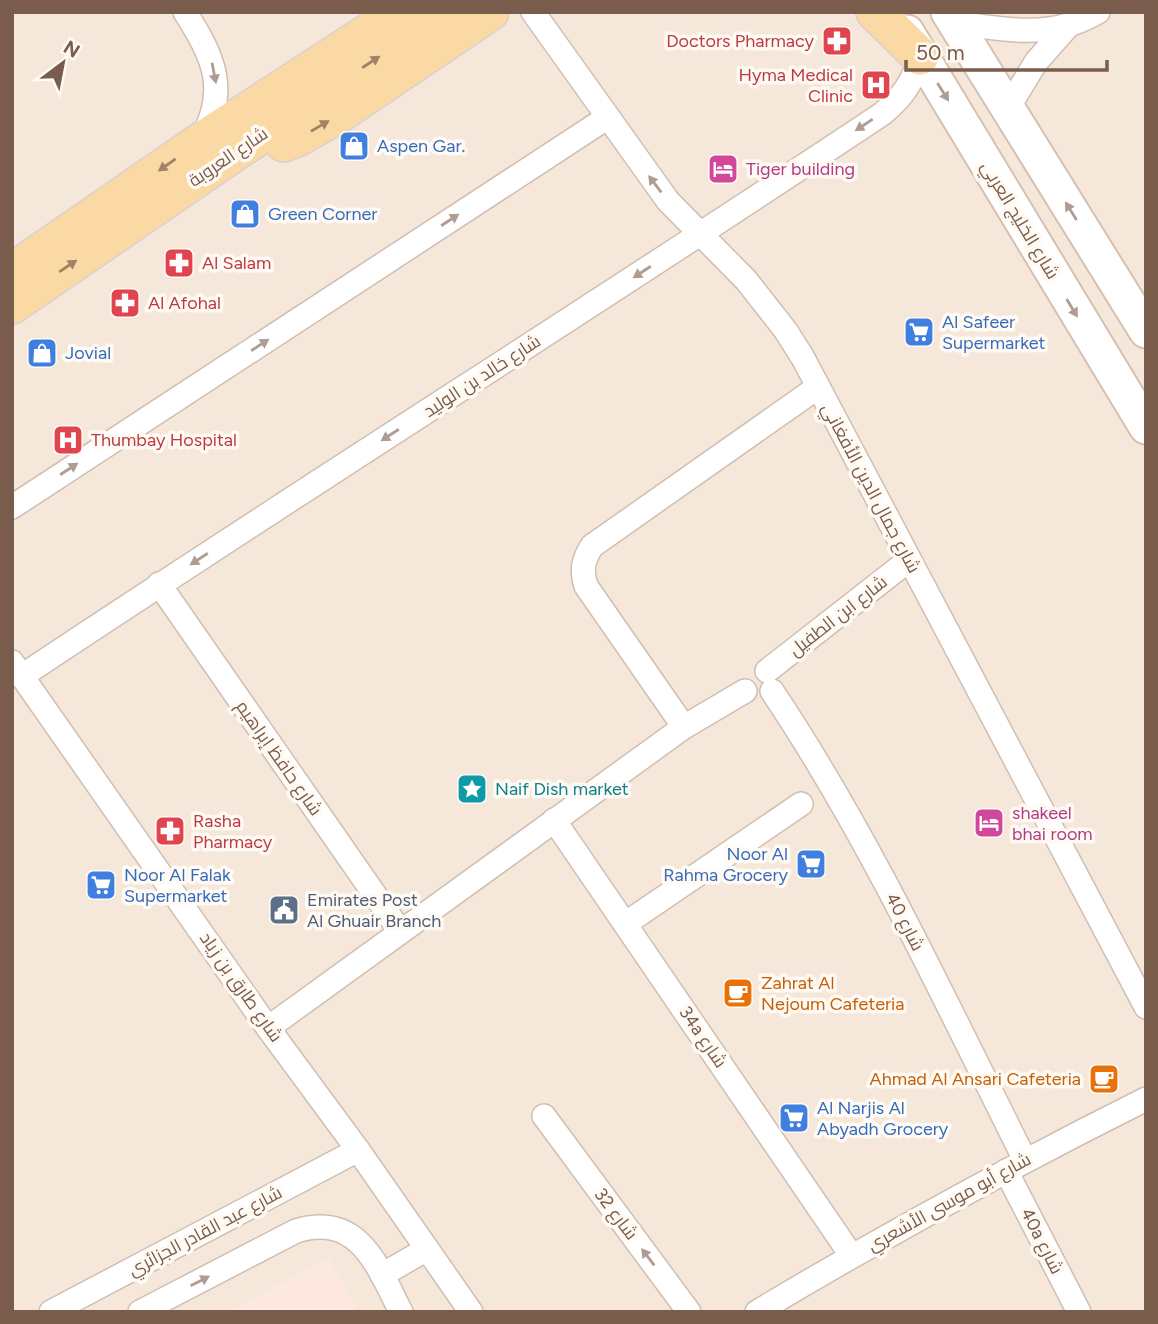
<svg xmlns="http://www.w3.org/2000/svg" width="1158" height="1324" viewBox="0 0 1158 1324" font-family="Figtree,Cairo,sans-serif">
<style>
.residential{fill:#f5e8da}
.commercial{fill:#fde8e0}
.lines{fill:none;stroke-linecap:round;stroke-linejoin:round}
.minor-casing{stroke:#d1beb0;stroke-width:26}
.secondary-casing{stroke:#d6c0b0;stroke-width:37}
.primary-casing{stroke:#dad1cd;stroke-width:40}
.minor{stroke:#fff;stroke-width:23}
.secondary{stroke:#fff;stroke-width:33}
.primary{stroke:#fbd9a5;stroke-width:37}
.oneway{fill:#a18267}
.oneway2{fill:#af9d94}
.labels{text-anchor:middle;stroke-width:7;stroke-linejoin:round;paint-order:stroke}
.health-label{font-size:18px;fill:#be3a42;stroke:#fffaf3;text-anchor:start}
.shop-label{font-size:18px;fill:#366cbe;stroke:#fffaf3;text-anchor:start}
.street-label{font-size:18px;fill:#7a5c4d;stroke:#fffaf3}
.hotel-label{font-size:18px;fill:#b23c85;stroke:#fffaf3;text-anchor:start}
.culture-label{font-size:18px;fill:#0d838f;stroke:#fffaf3;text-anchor:start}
.service-label{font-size:18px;fill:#4e5e75;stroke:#fffaf3;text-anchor:start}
.food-label{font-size:18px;fill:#c56008;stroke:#fffaf3;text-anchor:start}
</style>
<rect width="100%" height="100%" fill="#fdf6ec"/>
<!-- residential -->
<rect class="residential" x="12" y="12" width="1134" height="1300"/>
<!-- commercial -->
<path class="commercial" d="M329,1258L358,1312H228Z"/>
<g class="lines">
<!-- minor casing -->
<g class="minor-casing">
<g id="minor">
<path d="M185,12C213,56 229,89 202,138"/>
<path d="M533,12L668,201L746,280L786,331L803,358L1146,1007"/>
<path d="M955,23C991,27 1032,36 1068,25C1079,22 1089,17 1098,12"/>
<path d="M1008,108L1036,62L1068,26"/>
<path d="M12,507L608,117"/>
<path d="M159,584L400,931"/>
<path d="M12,662L268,1028L358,1150L471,1312"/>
<path d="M767,671L909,560"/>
<path d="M22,676C307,486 597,304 882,114C902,98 914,81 920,56"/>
<path d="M772,691C871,839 945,1001 1025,1160"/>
<path d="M684,727L586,586C581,570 583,560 592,546L818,387"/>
<path d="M554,820L851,1255"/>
<path d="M625,924L801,804"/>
<path d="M268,1028L684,727L745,691"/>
<path d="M544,1116L689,1312"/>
<path d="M1006,1171L1079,1312"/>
<path d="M382,1275L427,1249"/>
<path d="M51,1312L358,1150"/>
<path d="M140,1312L296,1231C359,1212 377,1265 401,1312"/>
<path d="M757,1312C884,1236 1014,1165 1146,1099"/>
</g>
</g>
<!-- secondary casing -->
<g class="secondary-casing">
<g id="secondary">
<path d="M948,12L1146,331"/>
<path d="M907,32L1146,427"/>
</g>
</g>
<!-- primary casing -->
<g class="primary-casing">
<g id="primary">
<path d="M875,12L920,56"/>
<path d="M284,143L299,137L339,114L490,12"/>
<path d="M12,272L200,142L400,12"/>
<path d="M12,305L232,154L446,12"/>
</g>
</g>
<!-- minor -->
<use href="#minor" class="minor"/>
<!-- secondary -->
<use href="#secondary" class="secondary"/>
<!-- primary -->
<use href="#primary" class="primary"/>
</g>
<!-- one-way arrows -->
<defs><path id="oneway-solid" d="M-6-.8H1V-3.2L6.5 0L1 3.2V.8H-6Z" transform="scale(1.75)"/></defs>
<g class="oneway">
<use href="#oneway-solid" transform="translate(371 62) rotate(-33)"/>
<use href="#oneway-solid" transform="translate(320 126) rotate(-30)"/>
<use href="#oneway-solid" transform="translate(167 165) rotate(145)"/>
<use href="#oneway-solid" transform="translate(68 266) rotate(-34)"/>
</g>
<g class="oneway2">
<use href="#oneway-solid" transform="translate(214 73) rotate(79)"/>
<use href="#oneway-solid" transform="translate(943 92) rotate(58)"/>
<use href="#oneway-solid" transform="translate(864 125) rotate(146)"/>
<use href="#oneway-solid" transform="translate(655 184) rotate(-127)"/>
<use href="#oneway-solid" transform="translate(1071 211) rotate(-122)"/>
<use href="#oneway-solid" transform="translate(450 220) rotate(-33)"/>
<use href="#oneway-solid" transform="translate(642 272) rotate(147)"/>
<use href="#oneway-solid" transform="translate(1072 308) rotate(59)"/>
<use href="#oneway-solid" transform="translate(260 345) rotate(-33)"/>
<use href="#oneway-solid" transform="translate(390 435) rotate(147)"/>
<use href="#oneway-solid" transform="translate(69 469) rotate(-33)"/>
<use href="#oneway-solid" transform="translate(199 559) rotate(147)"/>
<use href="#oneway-solid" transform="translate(648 1257) rotate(-127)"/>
<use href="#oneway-solid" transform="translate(200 1281) rotate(-27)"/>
</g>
<!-- icons -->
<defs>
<g id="pharmacy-square" transform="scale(1.575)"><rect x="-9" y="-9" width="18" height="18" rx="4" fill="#e0444e" stroke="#fffaf3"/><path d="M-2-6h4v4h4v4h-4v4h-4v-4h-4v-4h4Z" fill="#fff"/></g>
<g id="hospital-square" transform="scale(1.575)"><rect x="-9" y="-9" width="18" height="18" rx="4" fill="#e0444e" stroke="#fffaf3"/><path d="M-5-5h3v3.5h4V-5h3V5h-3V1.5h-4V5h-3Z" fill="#fff"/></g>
<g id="shop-square" transform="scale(1.575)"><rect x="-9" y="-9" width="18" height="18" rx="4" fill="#3f7fe0" stroke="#fffaf3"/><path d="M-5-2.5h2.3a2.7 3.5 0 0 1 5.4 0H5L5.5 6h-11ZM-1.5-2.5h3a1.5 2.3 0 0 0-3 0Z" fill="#fff"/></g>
<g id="hotel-square" transform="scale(1.575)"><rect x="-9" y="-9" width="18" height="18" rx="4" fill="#d1479c" stroke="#fffaf3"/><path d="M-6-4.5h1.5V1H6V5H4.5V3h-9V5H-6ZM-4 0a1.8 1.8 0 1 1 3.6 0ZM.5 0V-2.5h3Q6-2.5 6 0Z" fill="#fff"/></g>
<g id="supermarket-square" transform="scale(1.575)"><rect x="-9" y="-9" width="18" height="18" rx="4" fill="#3f7fe0" stroke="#fffaf3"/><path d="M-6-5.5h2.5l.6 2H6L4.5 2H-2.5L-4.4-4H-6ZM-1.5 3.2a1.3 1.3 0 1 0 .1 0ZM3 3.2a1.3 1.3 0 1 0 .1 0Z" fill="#fff"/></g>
<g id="sight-square" transform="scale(1.575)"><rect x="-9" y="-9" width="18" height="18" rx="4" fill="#0f9aa8" stroke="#fffaf3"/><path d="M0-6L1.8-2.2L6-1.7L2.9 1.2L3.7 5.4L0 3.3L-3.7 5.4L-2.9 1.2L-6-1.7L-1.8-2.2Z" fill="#fff"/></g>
<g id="civic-square" transform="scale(1.575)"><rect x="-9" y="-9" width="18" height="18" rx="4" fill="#5c6f8a" stroke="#fffaf3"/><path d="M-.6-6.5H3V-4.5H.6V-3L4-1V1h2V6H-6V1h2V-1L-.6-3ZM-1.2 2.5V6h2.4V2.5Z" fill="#fff"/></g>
<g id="cafe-square" transform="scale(1.575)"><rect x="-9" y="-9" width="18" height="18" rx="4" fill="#e8710a" stroke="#fffaf3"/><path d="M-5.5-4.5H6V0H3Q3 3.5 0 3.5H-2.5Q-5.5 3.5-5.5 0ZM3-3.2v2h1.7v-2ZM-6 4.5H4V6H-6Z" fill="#fff"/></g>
</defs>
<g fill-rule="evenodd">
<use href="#pharmacy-square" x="837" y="41"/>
<use href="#hospital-square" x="876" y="85"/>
<use href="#shop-square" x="354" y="146"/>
<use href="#hotel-square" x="723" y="169"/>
<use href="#shop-square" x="245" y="214"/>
<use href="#pharmacy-square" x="179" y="263"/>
<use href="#pharmacy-square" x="125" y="303"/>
<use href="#supermarket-square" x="919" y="332"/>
<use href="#shop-square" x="42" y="353"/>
<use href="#hospital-square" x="68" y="440"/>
<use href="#sight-square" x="472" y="789"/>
<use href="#hotel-square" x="989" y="823"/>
<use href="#pharmacy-square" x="170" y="831"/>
<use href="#supermarket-square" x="811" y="864"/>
<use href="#supermarket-square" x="101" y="885"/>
<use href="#civic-square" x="284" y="910"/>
<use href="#cafe-square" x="738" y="993"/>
<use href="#cafe-square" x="1104" y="1079"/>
<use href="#supermarket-square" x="794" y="1118"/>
</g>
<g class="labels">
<!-- health labels -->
<g class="health-label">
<text x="814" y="47" text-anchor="end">Doctors Pharmacy</text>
<text x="853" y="81" text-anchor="end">Hyma Medical<tspan x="853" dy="21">Clinic</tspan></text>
<text x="202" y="269">Al Salam</text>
<text x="148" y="309">Al Afohal</text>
<text x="91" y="446">Thumbay Hospital</text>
<text x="193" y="827">Rasha<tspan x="193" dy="21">Pharmacy</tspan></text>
</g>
<!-- shop labels -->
<g class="shop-label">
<text x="377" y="152">Aspen Gar.</text>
<text x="268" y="220">Green Corner</text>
<text x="942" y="328">Al Safeer<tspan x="942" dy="21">Supermarket</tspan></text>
<text x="65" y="359">Jovial</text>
<text x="788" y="860" text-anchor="end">Noor Al<tspan x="788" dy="21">Rahma Grocery</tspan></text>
<text x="124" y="881">Noor Al Falak<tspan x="124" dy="21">Supermarket</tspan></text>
<text x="817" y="1114">Al Narjis Al<tspan x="817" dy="21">Abyadh Grocery</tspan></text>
</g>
<!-- street labels -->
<g class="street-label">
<text transform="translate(228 157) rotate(-34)" y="6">شارع العروبة</text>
<text transform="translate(1020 220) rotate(59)" y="6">شارع الخليج العربي</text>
<text transform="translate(482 376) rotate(-33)" y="6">شارع خالد بن الوليد</text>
<text transform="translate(871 488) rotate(62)" y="6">شارع جمال الدين الأفغاني</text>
<text transform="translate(838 616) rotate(-38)" y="6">شارع ابن الطفيل</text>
<text transform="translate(279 758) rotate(55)" y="6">شارع حافظ إبراهيم</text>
<text transform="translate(905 922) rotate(63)" y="6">شارع 40</text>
<text transform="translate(241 987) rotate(55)" y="6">شارع طارق بن زياد</text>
<text transform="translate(703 1037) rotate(56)" y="6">34a شارع</text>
<text transform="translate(949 1202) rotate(-29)" y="6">شارع أبو موسى الأشعري</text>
<text transform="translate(616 1214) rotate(53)" y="6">شارع 32</text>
<text transform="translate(205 1231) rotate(-28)" y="6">شارع عبد القادر الجزائري</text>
<text transform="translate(1042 1241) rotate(63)" y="6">40a شارع</text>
</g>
<!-- hotel labels -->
<g class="hotel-label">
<text x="746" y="175">Tiger building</text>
<text x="1012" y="819">shakeel<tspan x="1012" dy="21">bhai room</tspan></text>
</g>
<!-- culture labels -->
<g class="culture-label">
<text x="495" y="795">Naif Dish market</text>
</g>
<!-- service labels -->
<g class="service-label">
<text x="307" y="906">Emirates Post<tspan x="307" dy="21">Al Ghuair Branch</tspan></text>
</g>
<!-- food labels -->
<g class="food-label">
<text x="761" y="989">Zahrat Al<tspan x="761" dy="21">Nejoum Cafeteria</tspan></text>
<text x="1081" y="1085" text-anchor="end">Ahmad Al Ansari Cafeteria</text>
</g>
</g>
<!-- border -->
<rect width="1158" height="1324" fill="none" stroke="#7a5c4d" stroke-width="28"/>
<!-- north arrow -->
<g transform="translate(63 63) rotate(32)" stroke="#fffaf3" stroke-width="5" paint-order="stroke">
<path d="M0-5L12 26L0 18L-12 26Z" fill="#7a5c4d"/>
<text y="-10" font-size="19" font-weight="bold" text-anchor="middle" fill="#7a5c4d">N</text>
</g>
<!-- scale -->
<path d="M906 60v10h201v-10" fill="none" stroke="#7a5c4d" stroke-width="3.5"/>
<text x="916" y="60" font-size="21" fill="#7a5c4d" stroke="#fffaf3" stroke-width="5" paint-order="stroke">50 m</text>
</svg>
